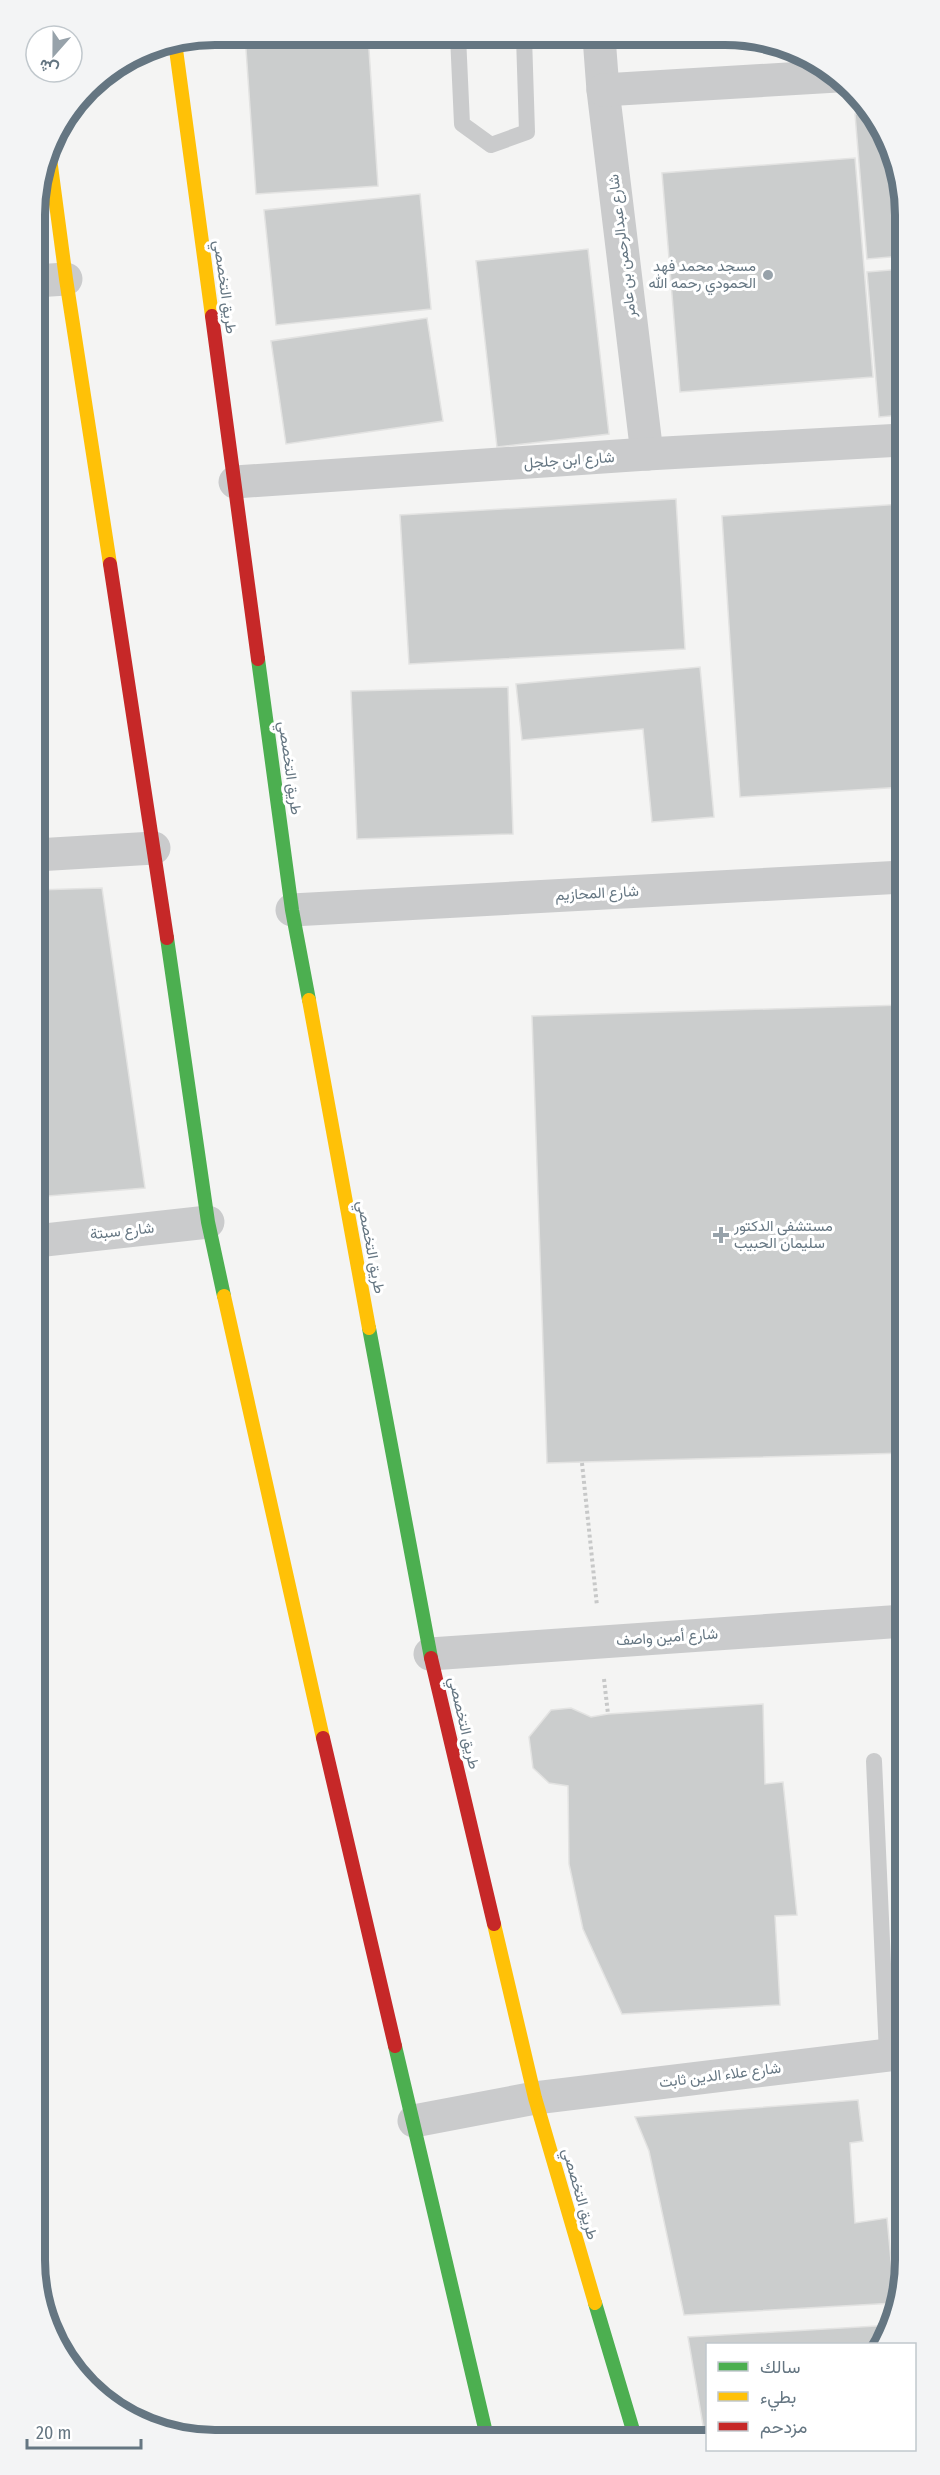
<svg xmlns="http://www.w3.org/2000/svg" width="940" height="2475" viewBox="0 0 940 2475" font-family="'Fira Sans Condensed',Vazirmatn,sans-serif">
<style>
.building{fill:#cbcdcd;stroke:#e3e3e2;stroke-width:1.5}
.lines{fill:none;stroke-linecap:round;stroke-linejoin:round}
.path{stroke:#c7c8c8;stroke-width:4;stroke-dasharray:3 3;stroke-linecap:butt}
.lane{stroke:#cacbcc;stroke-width:16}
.street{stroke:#cacbcc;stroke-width:33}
.fast{stroke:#4caf50;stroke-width:14}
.slow{stroke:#ffc107;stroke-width:14}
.jam{stroke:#c62828;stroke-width:14}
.poi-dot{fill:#97a2aa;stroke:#fff;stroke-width:2}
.labels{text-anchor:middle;stroke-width:6;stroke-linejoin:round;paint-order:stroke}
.street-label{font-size:15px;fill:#657682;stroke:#fff}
.poi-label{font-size:15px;fill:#657682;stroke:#fff;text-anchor:end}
.rim{fill:none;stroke:#657682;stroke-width:8}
</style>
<rect width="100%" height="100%" fill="#f4f4f3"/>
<!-- building -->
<g class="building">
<path d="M245,35H368L378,186L256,194Z"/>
<path d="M872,113L881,125L902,179V256L867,259L855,114Z"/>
<path d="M855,158L873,377L680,392L662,173Z"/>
<path d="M420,194L431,309L276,325L264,210Z"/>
<path d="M588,249L609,434L497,447L476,261Z"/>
<path d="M902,269V415L879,417L867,272Z"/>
<path d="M427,318L443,421L286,444L271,341Z"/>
<path d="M676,499L685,649L409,664L400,515Z"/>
<path d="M902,504L903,787L740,797L722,516Z"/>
<path d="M700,667L714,817L652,822L643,729L522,740L516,684Z"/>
<path d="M508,687L513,834L357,839L351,691Z"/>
<path d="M102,888L145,1188L36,1197V890Z"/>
<path d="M903,1005L904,1453L547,1463L532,1016Z"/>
<path d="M763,1704L765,1784L783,1782L797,1915L775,1916L780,2005L622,2014L583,1929L569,1864L568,1786L549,1783L533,1768L529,1737L551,1710L571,1708L591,1717L608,1714Z"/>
<path d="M858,2100L863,2141L850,2143L855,2223L887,2218L895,2303L684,2315L649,2151L635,2117Z"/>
<path d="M893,2325L882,2344H708V2437H705L688,2337Z"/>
</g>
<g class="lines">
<!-- path -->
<g class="path">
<path d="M582,1463L597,1606"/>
<path d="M604,1679L608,1714"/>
</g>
<!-- lane -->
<g class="lane">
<path d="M458,36L462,124L491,145L527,132L524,37"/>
<path d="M874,1761L887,2054"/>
</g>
<!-- street -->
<g class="street">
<path d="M599,37L603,90L647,454"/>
<path d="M603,90L837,76"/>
<path d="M35,281L66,279"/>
<path d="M235,482L647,454L902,440"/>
<path d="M36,855L154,848"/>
<path d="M292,910L903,877"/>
<path d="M36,1241L208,1222"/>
<path d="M430,1654L904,1621"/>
<path d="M414,2121L535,2098L905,2053"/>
</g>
<!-- fast -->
<g class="fast">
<path d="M258,659L292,910L309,1000"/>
<path d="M167,938L208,1222L224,1296"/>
<path d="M369,1328L431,1658"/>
<path d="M395,2046L487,2437"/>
<path d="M595,2303L635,2437"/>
</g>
<!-- slow -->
<g class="slow">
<path d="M175,42L212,316"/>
<path d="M49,151L66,279L110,564"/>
<path d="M309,1000L369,1328"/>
<path d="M224,1296L323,1738"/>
<path d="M494,1924L535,2098L595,2303"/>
</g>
<!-- jam -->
<g class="jam">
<path d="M212,316L258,659"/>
<path d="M110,564L167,938"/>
<path d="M431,1658L494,1924"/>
<path d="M323,1738L395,2046"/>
</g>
</g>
<!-- markers -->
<g class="poi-dot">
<circle cx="768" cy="275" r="6"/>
<path d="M718 1226h6v6h6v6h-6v6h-6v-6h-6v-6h6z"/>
</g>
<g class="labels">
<!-- street labels -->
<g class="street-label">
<text transform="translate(622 246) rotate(-97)" y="5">شارع عبدالرحمن بن عامر</text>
<text transform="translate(225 287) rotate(82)" y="5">طريق التخصصي</text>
<text transform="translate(569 460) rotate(-4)" y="5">شارع ابن جلجل</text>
<text transform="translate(290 768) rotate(82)" y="5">طريق التخصصي</text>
<text transform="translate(597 893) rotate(-3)" y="5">شارع المحازيم</text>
<text transform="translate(122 1231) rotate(-6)" y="5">شارع سبتة</text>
<text transform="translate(371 1247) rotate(79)" y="5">طريق التخصصي</text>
<text transform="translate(667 1637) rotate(-4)" y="5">شارع أمين واصف</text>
<text transform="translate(464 1723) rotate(77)" y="5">طريق التخصصي</text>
<text transform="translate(720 2075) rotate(-7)" y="5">شارع علاء الدين ثابت</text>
<text transform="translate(580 2194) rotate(74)" y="5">طريق التخصصي</text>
</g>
<!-- poi labels -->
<g class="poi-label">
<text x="756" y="271">مسجد محمد فهد<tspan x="756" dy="17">الحمودي رحمه الله</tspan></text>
<text x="734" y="1231" text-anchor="start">مستشفى الدكتور<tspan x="734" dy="17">سليمان الحبيب</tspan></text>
</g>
</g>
<!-- crop -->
<path d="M0 0H940V2475H0ZM215 45H725A170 170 0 0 1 895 215V2260A170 170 0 0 1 725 2430H215A170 170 0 0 1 45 2260V215A170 170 0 0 1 215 45Z" fill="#f3f4f5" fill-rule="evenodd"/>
<path class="rim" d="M215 45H725A170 170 0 0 1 895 215V2260A170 170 0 0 1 725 2430H215A170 170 0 0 1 45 2260V215A170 170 0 0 1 215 45Z"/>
<!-- legend -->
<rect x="706" y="2343" width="210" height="108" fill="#ffffff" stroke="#c1c8cd" stroke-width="1.5"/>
<rect x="718" y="2362" width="30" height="9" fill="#4caf50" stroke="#c1c8cd" stroke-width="1.5"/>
<text x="760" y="2373" font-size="18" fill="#657682">سالك</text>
<rect x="718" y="2392" width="30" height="9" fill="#ffc107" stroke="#c1c8cd" stroke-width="1.5"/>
<text x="760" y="2403" font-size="18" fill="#657682">بطيء</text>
<rect x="718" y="2422" width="30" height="9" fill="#c62828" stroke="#c1c8cd" stroke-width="1.5"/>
<text x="760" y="2433" font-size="18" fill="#657682">مزدحم</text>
<!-- north arrow -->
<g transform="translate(54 54) rotate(201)"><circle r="28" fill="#ffffff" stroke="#c1c8cd" stroke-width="1.5"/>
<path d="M0-4.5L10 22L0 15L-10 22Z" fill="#97a2aa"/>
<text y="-9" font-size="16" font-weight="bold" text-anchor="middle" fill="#657682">ش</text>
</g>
<!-- scale -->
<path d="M27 2439v9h114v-9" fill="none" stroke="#657682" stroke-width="3"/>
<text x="36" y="2439" font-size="18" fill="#657682" stroke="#ffffff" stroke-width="4.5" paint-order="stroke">20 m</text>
</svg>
